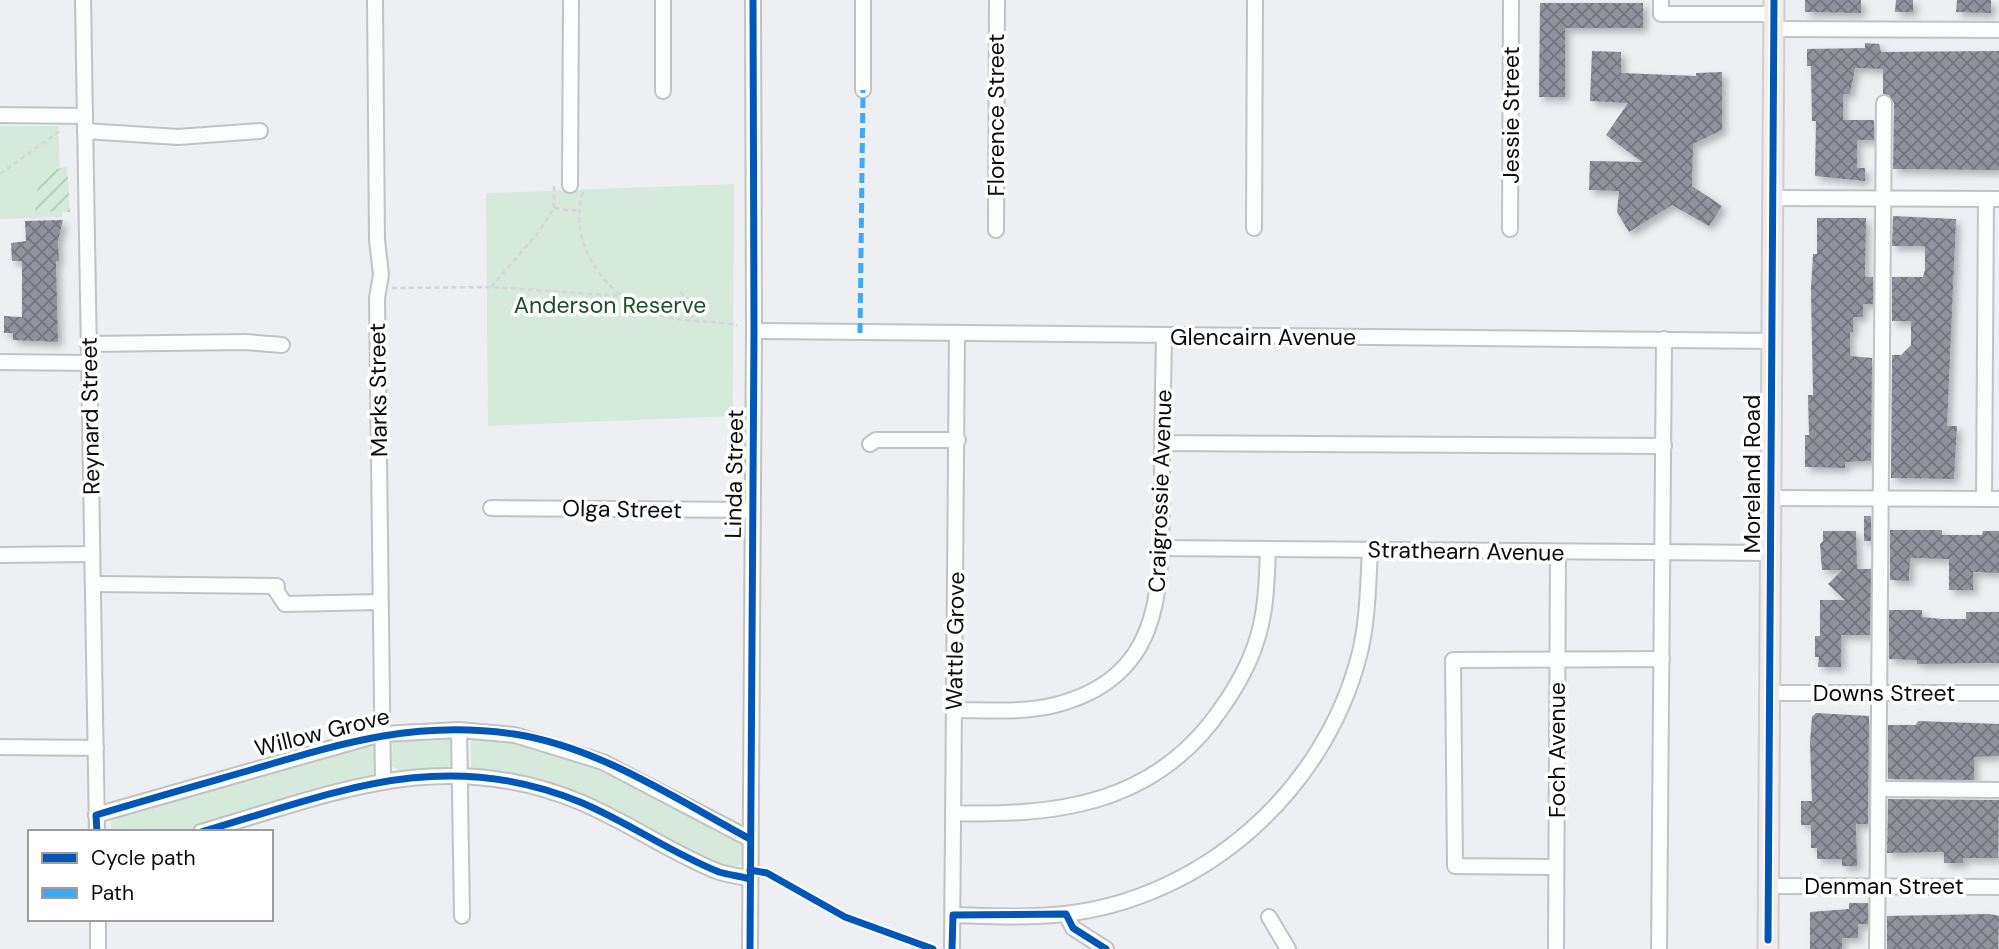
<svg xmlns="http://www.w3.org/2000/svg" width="1999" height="949" viewBox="0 0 1999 949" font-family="'DM Sans',sans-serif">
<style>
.park{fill:#d5eadb}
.garden{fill:url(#garden-furrows)}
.building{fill:url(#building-cross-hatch);filter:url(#shadow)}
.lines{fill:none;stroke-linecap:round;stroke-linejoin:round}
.minor-casing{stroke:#c1c2c5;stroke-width:18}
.major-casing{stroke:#cdcdd0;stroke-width:23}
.path{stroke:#d6d6d8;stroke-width:2.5;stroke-dasharray:5 3.5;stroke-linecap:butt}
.minor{stroke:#fcfdfd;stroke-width:14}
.major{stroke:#f2ebed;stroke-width:19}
.quiet{stroke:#3fa9f5;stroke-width:5;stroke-dasharray:10 5;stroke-linecap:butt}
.cycleway-casing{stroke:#fff;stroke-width:11}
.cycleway{stroke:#0057b8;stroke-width:7}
.labels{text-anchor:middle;stroke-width:7;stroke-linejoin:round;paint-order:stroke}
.street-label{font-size:23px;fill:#0b0b0e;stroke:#fff}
.park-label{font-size:23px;fill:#195029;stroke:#fff}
</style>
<defs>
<pattern id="garden-furrows" width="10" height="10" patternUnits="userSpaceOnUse" patternTransform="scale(1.75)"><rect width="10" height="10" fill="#d5eadb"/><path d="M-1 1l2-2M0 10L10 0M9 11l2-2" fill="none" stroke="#b6c7bb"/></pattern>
<pattern id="building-cross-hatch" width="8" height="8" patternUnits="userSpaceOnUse" patternTransform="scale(1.75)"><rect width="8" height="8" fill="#90929c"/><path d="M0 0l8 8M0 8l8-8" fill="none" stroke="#74757e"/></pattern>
<filter id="shadow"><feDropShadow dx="4.5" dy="4.5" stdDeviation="3.5" flood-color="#0004"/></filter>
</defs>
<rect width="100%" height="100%" fill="#eeeff3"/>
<!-- park -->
<g class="park">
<path d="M0,126H58L62,217L0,219Z"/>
<path d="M734,184L733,416L488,426L486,193Z"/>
<path d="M451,737L453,764L449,769L400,771L392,766L393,738Z"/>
<path d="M476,737L514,740L619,774L736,839L742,847L741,864L727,869L592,802L471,770V740Z"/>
<path d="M369,741L375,744C377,755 380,769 371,776L182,832H111V822L117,815Z"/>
</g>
<!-- garden -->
<path class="garden" d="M67,166L70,212L35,211L39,175Z"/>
<!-- building -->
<g class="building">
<path d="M1805,0H1861V13L1805,12Z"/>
<path d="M1896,0H1913V12H1895Z"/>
<path d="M1957,0H1991V13L1956,12Z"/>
<path d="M1540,3H1643V28H1565V97H1539Z"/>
<path d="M1865,43L1879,44L1881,52L1999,51V170L1893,169L1894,103L1889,95L1883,94V69L1855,68L1850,94H1843V120H1874V140H1857V168H1865V181L1815,176L1816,121H1812L1811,66H1807V49L1865,48Z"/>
<path d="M1592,51L1621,52V73L1696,76V73L1722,72V130L1693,144L1692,186L1722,206L1709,226L1672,205L1629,232L1617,212L1619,191L1589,190L1590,161L1642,162L1606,135L1628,103L1590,101Z"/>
<path d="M1893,216L1956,219L1947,426H1957L1954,479L1891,478L1892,355H1901L1911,345V321H1892V277H1923L1925,270V246H1892Z"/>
<path d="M1817,218H1866L1865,277H1873V304H1863V317H1853V332H1850V356L1872,358L1871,461L1845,462V468L1805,467V435H1809L1808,395H1813L1811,289L1813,254H1817Z"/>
<path d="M63,220L58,241L59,261H56L58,342L13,340V333H4V316L22,317V261H12L11,243L26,241L25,221Z"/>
<rect x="1864" y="516" width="7" height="25"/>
<path d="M1890,530H1942V535H1982L1983,531H1999V573L1973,572V590H1949V559L1910,558L1909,581L1890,580Z"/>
<path d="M1823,531H1856L1857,569H1871L1870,635H1841V667H1818L1819,657H1815V636H1820V600H1845L1828,584L1842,570H1822L1820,544L1823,541Z"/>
<path d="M1889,610H1922V617L1942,619H1966V612H1999V663L1917,664V660L1889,659Z"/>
<path d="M1816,713L1869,716L1868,824H1856L1857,866H1842V859H1817V848H1811V825H1801V801H1812L1810,742L1812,717Z"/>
<path d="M1918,721L1999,724V756L1974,757V780L1888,779V725H1916Z"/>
<path d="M1888,799L1999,800L1998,858H1963V863H1944V852L1887,853Z"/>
<path d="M1849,903H1868V924H1858V938H1842V949H1810V912L1849,909Z"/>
<path d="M1989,914L1999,916L1998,949H1887V916Z"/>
</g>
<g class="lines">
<!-- minor casing -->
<g class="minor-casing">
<g id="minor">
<path d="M83,0L97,832"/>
<path d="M375,0L377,240L381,275L377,298L383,780"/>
<path d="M1661,0V14H1774"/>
<path d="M1774,29L1999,30"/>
<path d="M863,90V0"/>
<path d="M663,91V0"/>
<path d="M0,115L85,116"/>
<path d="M85,131L178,137L260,131"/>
<path d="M570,185L571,0"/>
<path d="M1773,198L1999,199"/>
<path d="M1254,228L1255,0"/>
<path d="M1510,229L1511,0"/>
<path d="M996,230L997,0"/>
<path d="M754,331L1772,341"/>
<path d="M88,344L245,342L282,345"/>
<path d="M0,362L89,363"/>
<path d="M1162,443L1664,446"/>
<path d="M870,444L876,440H958"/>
<path d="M1771,498L1999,499"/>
<path d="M1984,499L1986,199"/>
<path d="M491,508L753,510"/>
<path d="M1161,548L1770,553"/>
<path d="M0,555L92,554"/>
<path d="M93,584L277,586"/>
<path d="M273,586L285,604L380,602"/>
<path d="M1770,693H1999"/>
<path d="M954,710C987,710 1023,713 1055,705C1170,676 1160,579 1162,485C1162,435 1163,386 1164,336"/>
<path d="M459,730L462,916"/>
<path d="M0,747L96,748"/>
<path d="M1879,789L1999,790"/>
<path d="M953,813C1061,817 1159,802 1223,706C1242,679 1258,647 1263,614C1267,593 1267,571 1268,549"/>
<path d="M96,815L381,734L459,730L515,735L603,762L750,839"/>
<path d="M201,832C335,793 442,745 580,802C628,822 671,853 719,872C729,875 740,876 750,879"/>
<path d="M1556,867L1455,866L1453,660L1662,659"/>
<path d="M1769,886L1999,887"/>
<path d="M1066,914L1073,928L1106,949"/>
<path d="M953,915C990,916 1028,918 1065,914C1204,898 1324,791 1359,656C1368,621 1368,585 1370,550"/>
<path d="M1269,917L1288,949"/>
<path d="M98,919V949"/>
<path d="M750,949L754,331L753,0"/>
<path d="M952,949L957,333"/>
<path d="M1556,949L1558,552"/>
<path d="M1659,949L1664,339"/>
<path d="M1877,949L1884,103"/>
</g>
</g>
<!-- major casing -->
<g class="major-casing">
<path id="major" d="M1768,949L1774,0"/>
</g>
<!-- path -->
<g class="path">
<path d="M0,174L61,130"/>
<path d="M583,192C566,244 607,298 656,314C682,323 710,320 737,325"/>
<path d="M554,208V186"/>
<path d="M491,287L538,233L554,208L578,211"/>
<path d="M392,288L491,287L622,296"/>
<path d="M680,292L690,301L692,320"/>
</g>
<!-- minor -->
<use href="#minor" class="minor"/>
<!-- major -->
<use href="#major" class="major"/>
<!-- quiet -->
<path class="quiet" d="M860,333L863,90"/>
<!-- cycleway casing -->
<g class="cycleway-casing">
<g id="cycleway">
<path d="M97,832L96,815C149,799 202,784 254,769C345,742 418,720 514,734C599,747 676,799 750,839"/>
<path d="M201,832C335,793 442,745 580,802C628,822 671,853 719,872C729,875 740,876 750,879"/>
<path d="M750,870L767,873L845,917L933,949"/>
<path d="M1768,940L1774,0"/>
<path d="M750,949L754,331L753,0"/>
<path d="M952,949L953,915L1066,914L1073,928L1106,949"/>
</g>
</g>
<!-- cycleway -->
<use href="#cycleway" class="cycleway"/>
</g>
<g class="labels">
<!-- street labels -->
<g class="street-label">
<text transform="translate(996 115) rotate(-90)" y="8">Florence Street</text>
<text transform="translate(1511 115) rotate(-90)" y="8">Jessie Street</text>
<text x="1263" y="345">Glencairn Avenue</text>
<text transform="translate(378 390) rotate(-91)" y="8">Marks Street</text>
<text transform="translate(90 416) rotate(-91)" y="8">Reynard Street</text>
<text transform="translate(734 474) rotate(-89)" y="8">Linda Street</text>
<text transform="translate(1752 474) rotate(-90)" y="8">Moreland Road</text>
<text transform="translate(1160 491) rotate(-88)" y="8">Craigrossie Avenue</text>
<text transform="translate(622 509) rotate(1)" y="8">Olga Street</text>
<text transform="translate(1466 551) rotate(1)" y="8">Strathearn Avenue</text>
<text transform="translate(955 641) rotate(-89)" y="8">Wattle Grove</text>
<text x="1884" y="701">Downs Street</text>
<text transform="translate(322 732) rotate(-14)" y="8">Willow Grove</text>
<text transform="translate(1557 750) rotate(-90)" y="8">Foch Avenue</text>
<text x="1884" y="894">Denman Street</text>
</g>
<!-- park labels -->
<g class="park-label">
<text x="610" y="313">Anderson Reserve</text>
</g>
</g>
<!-- legend -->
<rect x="28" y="830" width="245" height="91" fill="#ffffff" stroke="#9d9d9f" stroke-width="2"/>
<rect x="42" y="853" width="35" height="10" fill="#0057b8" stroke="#9d9d9f" stroke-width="2"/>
<text x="91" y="865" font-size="21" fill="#0b0b0e">Cycle path</text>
<rect x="42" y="888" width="35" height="10" fill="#3fa9f5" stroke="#9d9d9f" stroke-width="2"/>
<text x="91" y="900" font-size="21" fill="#0b0b0e">Path</text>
</svg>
